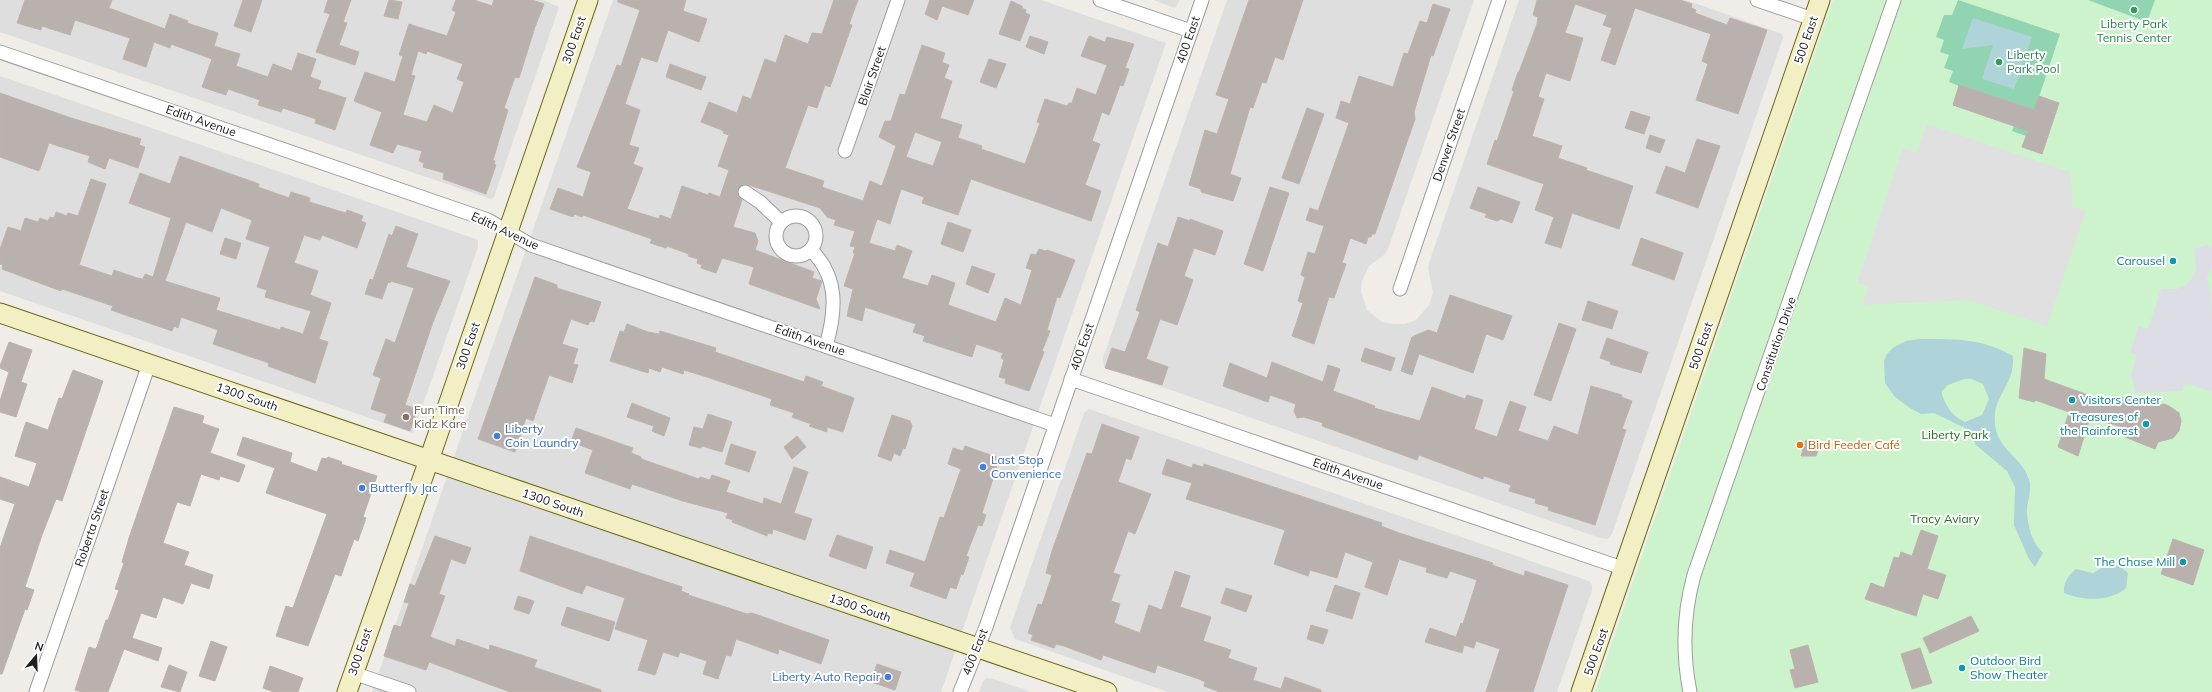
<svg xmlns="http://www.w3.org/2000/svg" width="2212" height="692" viewBox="0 0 2212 692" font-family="Mulish,sans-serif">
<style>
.residential{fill:#dedede}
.park{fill:#cdf3cc}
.pitch{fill:#91d4b2}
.parking{fill:#e0e0e0}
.plaza{fill:#dddee5}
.water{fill:#aed3d8;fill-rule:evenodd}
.building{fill:#b9b1ae;stroke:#c0b2ac;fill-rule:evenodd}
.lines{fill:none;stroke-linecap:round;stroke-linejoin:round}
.street-casing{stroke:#9d9d9d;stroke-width:15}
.secondary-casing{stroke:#6c6a13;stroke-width:21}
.street{stroke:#fff;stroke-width:13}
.secondary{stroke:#f2efc4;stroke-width:19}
.leisure-dot{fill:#2e9e5b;stroke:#fff;stroke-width:1.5}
.culture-dot{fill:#0f9aa8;stroke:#fff;stroke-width:1.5}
.education-dot{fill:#8d6e63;stroke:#fff;stroke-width:1.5}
.shop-dot{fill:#3f7fe0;stroke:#fff;stroke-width:1.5}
.food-dot{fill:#e8710a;stroke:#fff;stroke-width:1.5}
.labels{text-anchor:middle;stroke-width:4;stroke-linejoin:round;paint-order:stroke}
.leisure-label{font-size:12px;fill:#27864d;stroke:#fff}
.street-label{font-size:12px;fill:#202020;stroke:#fff}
.culture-label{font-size:12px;fill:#0d838f;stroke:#fff;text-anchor:end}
.education-label{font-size:12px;fill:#785e54;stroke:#fff;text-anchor:start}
.shop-label{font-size:12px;fill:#366cbe;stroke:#fff;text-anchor:start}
.park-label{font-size:12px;fill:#1e731a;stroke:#fff}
.food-label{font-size:12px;fill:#c56008;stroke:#fff;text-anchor:start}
</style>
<rect width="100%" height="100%" fill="#f0ece8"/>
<!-- residential -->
<g class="residential">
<path d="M0,0H543L559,7L494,197L491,199L0,32Z"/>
<path d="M613,0H1041L1166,43L941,692H372Z"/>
<path d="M1153,0H1180L1175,8Z"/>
<path d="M1227,0H1474L1388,249L1384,255L1369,266L1362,281L1361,291L1367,310L1382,322L1393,324H1405L1416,320L1429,305L1433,293L1428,268L1430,260L1519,0H1686L1782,34L1783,38L1612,534L1608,539L1600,538L1104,367L1103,358Z"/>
<path d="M0,76L476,239L478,241V247L413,433L0,291Z"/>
<path d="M1089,409L1589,581L1592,585V590L1557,692H1168L1015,639L1010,628L1084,413Z"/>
<path d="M987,678L994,679L1031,692H979L983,681Z"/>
</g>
<!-- park -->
<path class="park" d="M1833,0H2212V692H1595Z"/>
<!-- pitch -->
<g class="pitch">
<path d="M1958,0L2060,34L2026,136L2012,131L2014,126L1953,105L1959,86L1949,82L1953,71L1944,68L1949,55L1940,52L1944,40L1936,37L1944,15H1952Z"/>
<path d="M2088,0H2155L2147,22Z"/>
</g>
<!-- parking -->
<path class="parking" d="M1927,124L2070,172L2073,207L2086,211L2047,326L1968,300L1862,305L1868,287L1857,283L1903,148L1917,153Z"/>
<!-- plaza -->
<path class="plaza" d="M2206,245L2212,246V267L2207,279L2211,293L2212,312V392L2185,383L2182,391L2135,393L2131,374L2137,355L2130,353L2139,326L2148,329L2161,289H2177L2187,284L2194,276L2196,267L2194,249Z"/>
<!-- water -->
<g class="water">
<path d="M1973,18L2032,37L2014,89L1982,79L1993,45L1962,49Z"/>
<path d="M1920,339C1955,339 1982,338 2013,356C2013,363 2013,370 2010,377C2006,388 1996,401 1995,413C1991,451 2025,455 2030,484C2031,495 2026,504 2027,514C2028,528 2033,544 2043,553L2035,567L2029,559L2014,525L2015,487L2007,471L1976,445L1967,429L1934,413L1921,414L1910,408L1895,397L1885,383L1884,361L1887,354L1894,347L1906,341ZM1964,379H1971L1983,384L1989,399L1982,415L1965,422C1953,417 1946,407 1942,394V391L1948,385Z"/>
<path d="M2108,564L2118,565L2128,573L2126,588C2110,602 2083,601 2064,593C2063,584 2068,575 2076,569L2093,573Z"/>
</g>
<!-- building -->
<g class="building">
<path d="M25,0H112L109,8L165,29L170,14L188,21L187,23L218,33L214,46L240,54L236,66L268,77L273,64L292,71L298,53L316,59L310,77L321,81L318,89L346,98L335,130L315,123L316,119L283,108L281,112L258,105L260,100L228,89L226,95L202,87L212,59L171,44L170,48L154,42L146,67L123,59L130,38L75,20L70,35L42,26L41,30L17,23Z"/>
<path d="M243,0H262L251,32L234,26Z"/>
<path d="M328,0H351L343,22L347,23L339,45L359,52L355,65L316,52L330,14L324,12Z"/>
<path d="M389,0L402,2L398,19L384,16Z"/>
<path d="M456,0H474L492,6L494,0H532L544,4L535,27L519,78L515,77L504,108L508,110L493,160L495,161L494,164L496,165L486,194L443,179L444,173L423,167L424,163L419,161L422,151L397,144L393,153L370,145L382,112L354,101L365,72L395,82L403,56L399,55L409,24L447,36L456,12L452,10ZM418,51L426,54L427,51L463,64L457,79L464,82L453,113L434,105L427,122L403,115L415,76L411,75Z"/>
<path d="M618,0H686L683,11L707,19L699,42L668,30L657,62L641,57L625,104L640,110L629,145L639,148L633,164L643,168L627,209L659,219L660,215L671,219L682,186L708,195L709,193L720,197L729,170L718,166L729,135L723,133L724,131L701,122L709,102L737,113L743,96L751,99L765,59L776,63L785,35L808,44L812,33L822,34L834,0H858L849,24L852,25L830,87L825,85L817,108L808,105L785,168L824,181L822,187L863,201L870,181L882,186L896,146L879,137L885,121H891L900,94L905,95L922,45L945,53L942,62L949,65L944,78L952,81L940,118L962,125L958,138L982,146L981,149L1025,164L1040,123L1037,122L1045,99L1067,106L1069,103H1072L1077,88L1096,95L1107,65L1081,56L1089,36L1105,42L1107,37L1134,44L1125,68L1129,69L1123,86L1120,85L1109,115L1102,112L1092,141L1100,144L1085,185L1101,191L1091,221L971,179L958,215L922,203L924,197L901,189L890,224L877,219L869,243L895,251L897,245L912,251L902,278L928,286L932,275L955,283L948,305L996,322L1005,298L1021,305L1032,270L1026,268L1031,254L1036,255L1039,249L1046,251L1047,250L1075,260L1060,298L1057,297L1047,330L1050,331L1042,351L1044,352L1029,391L1005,383L1006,379L999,377L1004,360L1001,358L1003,353L976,344L972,357L923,341L925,336L913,332L916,324L865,307L862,321L847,316L853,289L844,286L855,253H853L855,247L850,246L855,231L834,225L836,220L827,217L820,208L746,184L742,185L737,192L742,200L733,227L755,233L758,241L755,250L814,272L812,278L822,281L816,299L820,309L749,284L754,267L722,258L716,273L701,268L702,265L697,263L698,259L688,256L689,254L667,246L666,248L650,243L652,239L583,215L582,217L574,214L573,217L550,209L558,188L583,197L591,172L577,167L617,65L621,66L640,10L618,2ZM915,132L942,142L933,166L906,157Z"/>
<path d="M930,0H974L968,15L942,6L937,20L925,14Z"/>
<path d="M1249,0H1303L1283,60L1275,57L1266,83L1262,82L1253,108L1250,107L1230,174L1241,178L1233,201L1201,192V189L1189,185L1205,130L1217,134L1229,99L1216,95Z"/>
<path d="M1537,0H1680L1692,4L1691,8L1696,10L1695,13L1727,25L1730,18L1767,30L1738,114L1696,100L1708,64L1702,61L1711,34L1635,8L1615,65L1601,60L1612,28L1603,25L1607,15L1575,4L1565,33L1583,38L1570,81L1546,73L1538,97L1544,99L1532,136L1562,146L1558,158L1587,168L1586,170L1633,186L1619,229L1572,213L1561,248L1545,243L1554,217L1535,210L1544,184L1487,164L1495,140L1497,141L1514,91L1512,90L1518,72H1519L1537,24L1538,17L1533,15Z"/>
<path d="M1011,1L1022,6V8L1026,10L1025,13L1030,15L1020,41L999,34Z"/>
<path d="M1433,4L1450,9L1433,56L1431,55L1414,112L1415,119L1375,234H1372L1371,237H1368L1366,244L1350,238L1342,263L1346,264L1334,298L1329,297L1314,344L1292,336L1303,303L1298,301L1305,277L1301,275L1308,252L1315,254L1324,226L1306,220L1310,208L1318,211L1349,123L1336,118L1341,101L1350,104L1359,76L1393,87L1404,53L1408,54L1420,21L1427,23Z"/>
<path d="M1030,36L1048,42L1044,54L1026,47Z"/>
<path d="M989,59L1006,64L996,88L980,82Z"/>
<path d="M670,64L706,77L701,90L666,77Z"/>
<path d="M1959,85L2034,110L2039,96L2059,103L2042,154L2022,147L2028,131L1953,105Z"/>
<path d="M0,93L71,118L141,139L139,145L145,147L138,168L109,158L105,169L88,162L90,156L49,143L39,171L0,157Z"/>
<path d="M1307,108L1324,114L1299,184L1282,178Z"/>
<path d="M1631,111L1650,117L1644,134L1625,128Z"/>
<path d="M1650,135L1665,140L1660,153L1646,148Z"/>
<path d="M1697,139L1720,146L1698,208L1656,193L1666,166L1685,173Z"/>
<path d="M180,156L259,184L258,187L289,198L291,192L310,198L309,202L346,213L347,210L363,216L361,221L366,223L357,248L322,235L320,240L304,235L294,263L318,271L310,295L331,303L319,339L328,342L315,383L268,366L269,363L213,344L218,330L181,317L178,328L174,326L172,331L111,310L113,306L62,289L61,291L2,269L3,265L0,264V249L8,227L21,231L25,218L38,222L40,218L48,221L50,217L54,218L56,212L67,216L68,213L78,216L91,179L106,184L79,265L112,276L114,270L137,278L143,279L145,274L153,277L171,218L129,203L140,173L170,184ZM221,208L252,220L246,239L270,247L257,287L267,290L265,297L311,311L303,334L281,327L280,330L216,310L220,298L165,281L186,222L212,232Z"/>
<path d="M1270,187L1289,193L1263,271L1244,264Z"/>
<path d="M1478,187L1520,202L1512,223L1501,219L1497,221L1485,217L1487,214L1470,208Z"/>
<path d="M1178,217L1190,221V219L1223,231L1215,255L1194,248L1184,276L1193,280L1177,325L1160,319L1146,359L1168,367L1162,385L1105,368L1112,348L1125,352L1140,312L1136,310L1158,243L1168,247Z"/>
<path d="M948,222L971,230L963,252L941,244Z"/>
<path d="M396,226L418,234L406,267L450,281L433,322L405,405L417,409L410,431L384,422L387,414L371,409L381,378L373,375L386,339L395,343L414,288L391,281L390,283L388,282L382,299L365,294L370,279L373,280L389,234L392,236Z"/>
<path d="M225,238L241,243L236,259L220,254Z"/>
<path d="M1641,238L1683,253L1674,280L1632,265Z"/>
<path d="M972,266L995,274L988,293L966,284Z"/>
<path d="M535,277L557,285V288L601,302L594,322L590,321L588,325L571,319L562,344L578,349L573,364L578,365L572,383L549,375L533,421L526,418L515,452L478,439Z"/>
<path d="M1450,295L1512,316L1503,340L1486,334L1473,373L1419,354L1412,375L1401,371L1412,337L1428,330L1437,333Z"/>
<path d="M1588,301L1618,311L1612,329L1582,320Z"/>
<path d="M1559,323L1576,329L1551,401L1534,395Z"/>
<path d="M627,324L648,332L659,334L660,331L703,344L716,348L715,352L804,382L806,376L823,382L821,386L854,398L843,432L827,427V432L809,426L811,424L792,417L794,413L770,405L772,399L707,377L684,370L683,374L662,367L660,372L649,368L648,373L610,361L620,331L624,332Z"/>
<path d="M1607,338L1648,352L1641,373L1610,364L1611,362L1600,358Z"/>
<path d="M9,342L32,350L21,382L27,384L16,417L0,412V401L9,372L0,368V366Z"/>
<path d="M1365,348L1395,358L1391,371L1361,361Z"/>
<path d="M2024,348L2046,354L2044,379L2113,404L2115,398L2140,397L2154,406L2164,404L2169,406L2179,413L2181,421L2179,431L2173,438L2158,442L2155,449L2120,435L2122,427L2090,418L2078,456L2058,447L2069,412L2035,400L2034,402L2019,398Z"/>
<path d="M1272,362L1323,382L1328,365L1340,369L1333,391L1375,406L1374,408L1420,421L1432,387L1465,399L1467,395L1483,400L1474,429L1497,437L1510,401L1526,407L1518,431L1548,441L1554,426L1578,435L1591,386L1622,395L1621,397L1632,401L1622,429L1626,430L1595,525L1548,510L1549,507L1535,503L1536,499L1509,491L1511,485L1484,476L1483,479L1419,455L1417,460L1322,426L1323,423L1304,417L1297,418L1294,411L1296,404L1270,395L1268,402L1223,386L1230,363L1267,378Z"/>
<path d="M73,370L103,381L62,501L56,499L42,535L25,587L34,590L27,610L25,609L2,674H0V548L15,504L0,499V477L29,487L37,463L15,456L26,422L48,430L59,398L62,399Z"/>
<path d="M632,403L670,418L664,436L652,431L654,426L627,417Z"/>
<path d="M174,407L204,416L202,423L219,429L210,453L245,465L239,482L220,476L219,480L201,474L190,506L177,502L163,543L189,552L184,565L213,575L209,589L191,583L183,604L163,597L156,618L141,613L132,638L162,648L158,661L124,649L108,692H82L75,690L89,647L95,649L97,647L106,620H108L119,590L115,589L124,563L122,562L129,538Z"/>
<path d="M708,414L732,422L722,452L702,446L701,448L689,445L694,427L703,429Z"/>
<path d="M892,415L910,421L912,426L905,449L903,448L900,456L894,453L891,461L878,456Z"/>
<path d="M1102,424L1139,437L1131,460L1126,458L1118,482L1151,494L1135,534L1128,531L1113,573L1120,575L1111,601L1120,604L1114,623L1140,633L1149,605L1162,610L1175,571L1190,576L1180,607L1211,617L1203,641L1231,650L1228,658L1257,668L1253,680L1281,689L1285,677L1321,690V692H1220L1204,686L1205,682L1199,679L1157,665L1155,673L1103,655L1101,660L1064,646L1056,644L1054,648L1031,640L1033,635L1028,633L1038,604L1042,605L1052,575L1046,573L1052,551L1087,453L1092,454Z"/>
<path d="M576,428L633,448L631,453L641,457V459L699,479L700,477L710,480L712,475L730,481L726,492L763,504L764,498L781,504L794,467L808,472L794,513L812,519L805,540L773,529L772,534L768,533L767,536L732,522L733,520L726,518L728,513L683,501L632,484L630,489L585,473L593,450L571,442Z"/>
<path d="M797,436L806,447L792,459L784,447Z"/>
<path d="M243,437L292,453L290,462L317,472L322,458L327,459L328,457L342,462L341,464L377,476L363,517L366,518L358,541L354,539L341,576L335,574L308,646L276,636L286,606L293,608L327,514L266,493L275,468L237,455Z"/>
<path d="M1806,440L1820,445L1816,456H1801Z"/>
<path d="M731,444L756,452L749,472L725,464Z"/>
<path d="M965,446L996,457L998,463L982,513L986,515L982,526L978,525L966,556L969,557L963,575L961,574L956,589L950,587L946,599L910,586L915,573L886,563L890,550L925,562L940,517L944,518L961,469L948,464L953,448L963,451Z"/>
<path d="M1167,459L1192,468L1193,464L1203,467L1204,464L1277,488L1382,523L1381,526L1399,533L1493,563L1492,565L1524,576L1525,571L1568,585L1533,692H1486L1500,649L1476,641L1474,648L1464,645L1462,653L1425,642L1430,628L1456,637L1461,623L1463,624L1477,580L1450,571L1447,578L1426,572L1427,568L1399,559L1387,595L1365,587L1373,562L1345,552L1337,578L1310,570L1308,576L1274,564L1285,530L1186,499L1192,483L1162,474Z"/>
<path d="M1921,530L1938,536L1927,569L1946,575L1938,599L1923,594L1916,616L1865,599L1871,583L1884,588L1894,557L1899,558L1901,552L1912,556Z"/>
<path d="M837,535L873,547L866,569L829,556Z"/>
<path d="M435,536L471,548L465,564L451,559L439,594L445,596L430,637L455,646L457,639L489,650L490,645L537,660L534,667L601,690V692H510L429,662L426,670L384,656L394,625L401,627L409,603L404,602L410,584L415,586Z"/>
<path d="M530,536L682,587L681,591L689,594L688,595L747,614L752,613L829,640L821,664L779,649L778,654L736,639L731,656L726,655L718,679L703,674L707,661L680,652L678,657L663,652L655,675L638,670L648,640L615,629L625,598L586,585L582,594L520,571Z"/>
<path d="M2173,539L2204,550L2193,585L2161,574Z"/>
<path d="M1335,585L1360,593L1352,619L1326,611Z"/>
<path d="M1226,588L1252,596L1246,612L1221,603Z"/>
<path d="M518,596L534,601L529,614L514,609Z"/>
<path d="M567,607L615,622L609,641L561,625Z"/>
<path d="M1971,616L1979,631L1930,653L1923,638Z"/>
<path d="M1311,625L1328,630L1323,644L1307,639Z"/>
<path d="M211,641L227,647L215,681L199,676Z"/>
<path d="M1808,645L1818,682L1795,688L1790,670L1795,669L1790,650Z"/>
<path d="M1920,648L1932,683L1912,689L1901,654Z"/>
<path d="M877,664L901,672L895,690L871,682Z"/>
<path d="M169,665L187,672L180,692L161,687Z"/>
<path d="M270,666L303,678L298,692H274L263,688Z"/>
</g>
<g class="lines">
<!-- street casing -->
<g class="street-casing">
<g id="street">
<path d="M1100,0L1191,31"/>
<path d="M1757,0L1813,19"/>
<path d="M0,52L488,220L531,245L1055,425"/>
<path d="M845,151L898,0"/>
<path d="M745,192L760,202L781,222"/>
<circle cx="796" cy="236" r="20"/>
<path d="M811,250C839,277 836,311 826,346"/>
<path d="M1400,289L1499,0"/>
<path d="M1071,379L1625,569"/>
<path d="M353,673L409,692"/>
<path d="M36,692L149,364"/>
<path d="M960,692L986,627L1202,0"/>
<path d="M1690,692C1682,652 1683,615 1694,575L1894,0"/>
</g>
</g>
<!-- secondary casing -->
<g class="secondary-casing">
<g id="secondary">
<path d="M0,313L1107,692"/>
<path d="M347,692L429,460L588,0"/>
<path d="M1581,692L1820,0"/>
</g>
</g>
<!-- street -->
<use href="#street" class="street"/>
<!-- secondary -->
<use href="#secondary" class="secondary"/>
</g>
<!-- markers -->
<g class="leisure-dot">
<circle cx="2134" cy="10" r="4"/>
<circle cx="1999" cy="62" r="4"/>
</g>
<g class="culture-dot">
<circle cx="2173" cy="261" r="4"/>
<circle cx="2072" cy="400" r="4"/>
<circle cx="2146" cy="424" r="4"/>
<circle cx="2183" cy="562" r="4"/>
<circle cx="1962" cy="668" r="4"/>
</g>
<circle class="education-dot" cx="406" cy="417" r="4"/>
<g class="shop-dot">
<circle cx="497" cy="436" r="4"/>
<circle cx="983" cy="467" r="4"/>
<circle cx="362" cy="488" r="4"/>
<circle cx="888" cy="677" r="4"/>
</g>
<circle class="food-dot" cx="1800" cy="445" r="4"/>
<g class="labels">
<!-- leisure labels -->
<g class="leisure-label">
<text x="2134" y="28">Liberty Park<tspan x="2134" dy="14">Tennis Center</tspan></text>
<text x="2007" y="59" text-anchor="start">Liberty<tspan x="2007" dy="14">Park Pool</tspan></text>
</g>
<!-- street labels -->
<g class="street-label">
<text transform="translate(574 40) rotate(-71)" y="4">300 East</text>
<text transform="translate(1188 40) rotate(-71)" y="4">400 East</text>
<text transform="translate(1806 40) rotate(-71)" y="4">500 East</text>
<text transform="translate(872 76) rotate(-71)" y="4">Blair Street</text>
<text transform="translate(201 121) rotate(19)" y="4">Edith Avenue</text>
<text transform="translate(1449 145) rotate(-71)" y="4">Denver Street</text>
<text transform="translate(505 231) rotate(25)" y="4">Edith Avenue</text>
<text transform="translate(810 340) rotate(19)" y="4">Edith Avenue</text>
<text transform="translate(1776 344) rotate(-71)" y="4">Constitution Drive</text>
<text transform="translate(468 346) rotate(-71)" y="4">300 East</text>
<text transform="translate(1701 346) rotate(-71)" y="4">500 East</text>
<text transform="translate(1082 347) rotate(-71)" y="4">400 East</text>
<text transform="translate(247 397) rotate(19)" y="4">1300 South</text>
<text transform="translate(1348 474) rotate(19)" y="4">Edith Avenue</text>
<text transform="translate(553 503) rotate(19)" y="4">1300 South</text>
<text transform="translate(92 528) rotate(-71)" y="4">Roberta Street</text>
<text transform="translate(860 608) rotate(19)" y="4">1300 South</text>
<text transform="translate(360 652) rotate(-71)" y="4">300 East</text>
<text transform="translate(975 652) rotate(-68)" y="4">400 East</text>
<text transform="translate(1596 652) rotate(-70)" y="4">500 East</text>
</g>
<!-- culture labels -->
<g class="culture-label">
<text x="2165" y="265">Carousel</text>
<text x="2080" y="404" text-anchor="start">Visitors Center</text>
<text x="2138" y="421">Treasures of<tspan x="2138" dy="14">the Rainforest</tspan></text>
<text x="2175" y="566">The Chase Mill</text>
<text x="1970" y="665" text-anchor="start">Outdoor Bird<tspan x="1970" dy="14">Show Theater</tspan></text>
</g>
<!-- education labels -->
<g class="education-label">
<text x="414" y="414">Fun Time<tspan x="414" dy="14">Kidz Kare</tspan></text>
</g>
<!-- shop labels -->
<g class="shop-label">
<text x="505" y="433">Liberty<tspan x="505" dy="14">Coin Laundry</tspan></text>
<text x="991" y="464">Last Stop<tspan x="991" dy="14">Convenience</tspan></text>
<text x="370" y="492">Butterfly Jac</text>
<text x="880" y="681" text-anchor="end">Liberty Auto Repair</text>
</g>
<!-- park labels -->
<g class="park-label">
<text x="1955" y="439">Liberty Park</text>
<text x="1945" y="523">Tracy Aviary</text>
</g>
<!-- food labels -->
<g class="food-label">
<text x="1808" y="449">Bird Feeder Café</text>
</g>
</g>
<!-- north arrow -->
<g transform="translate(36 656) rotate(19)" stroke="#ffffff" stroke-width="3" paint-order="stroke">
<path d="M0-3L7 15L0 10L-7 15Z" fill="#202020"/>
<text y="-6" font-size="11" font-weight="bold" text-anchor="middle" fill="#202020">N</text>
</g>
</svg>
